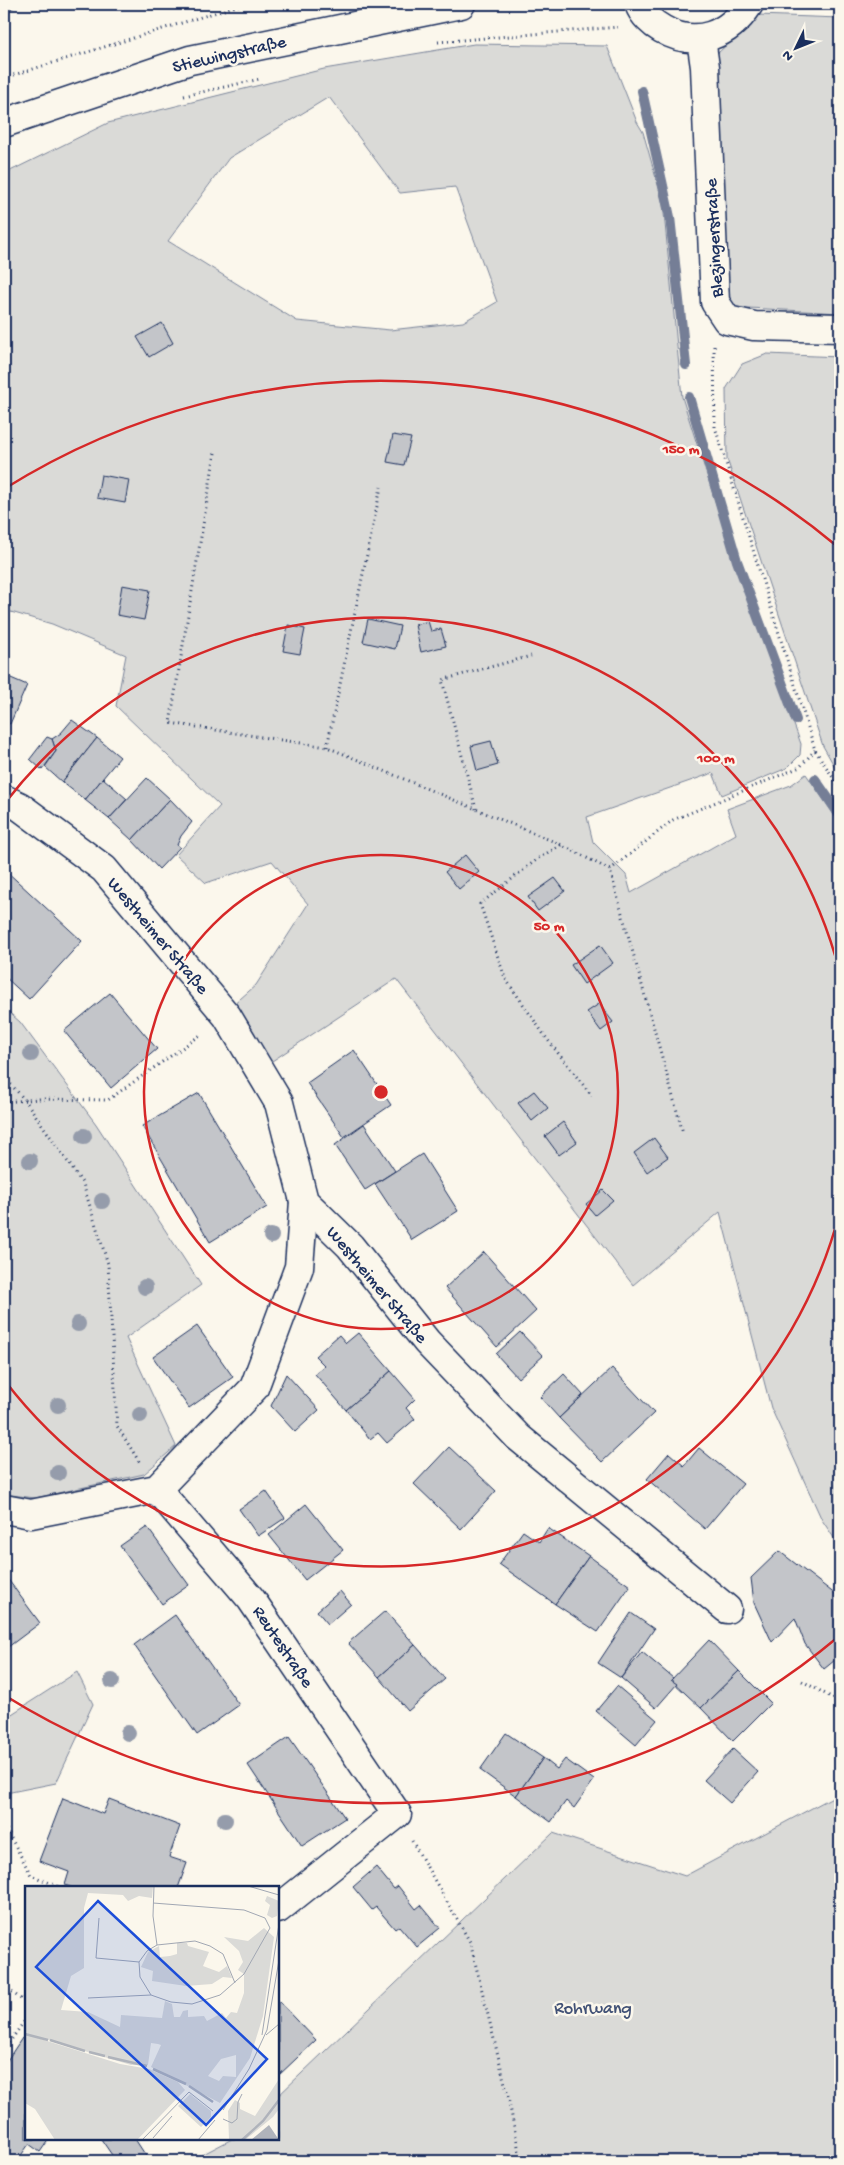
<svg xmlns="http://www.w3.org/2000/svg" width="844" height="2165" viewBox="0 0 844 2165" font-family="'Gochi Hand',sans-serif">
<style>
.green{fill:#dadad7;stroke:#7a849a;fill-rule:evenodd}
.lines{fill:none;stroke-linecap:round;stroke-linejoin:round}
.stream{stroke:#747e96;stroke-width:10}
.building{fill:#c3c5c9;stroke:#1b2f5e}
.minor-casing{stroke:#1b2f5e;stroke-width:31}
.major-casing{stroke:#1b2f5e;stroke-width:31}
.path{stroke:#1b2f5e;stroke-width:3;stroke-dasharray:1 4;stroke-linecap:butt}
.minor{stroke:#fbf7ec;stroke-width:28}
.major{stroke:#fbf7ec;stroke-width:28}
.tree{fill:#959cab}
.ring{fill:none;stroke:#d62828;stroke-width:2.5}
.labels{text-anchor:middle;stroke-width:5;stroke-linejoin:round;paint-order:stroke}
.street-label{font-size:18px;fill:#1b2f5e;stroke:#fbf7ec}
.park-label{font-size:18px;fill:#415176;stroke:#fbf7ec}
.inset-river{fill:none;stroke:#afb3bb;stroke-width:2.5}
.inset-road{fill:none;stroke:#a1a7b3;stroke-width:1}
.view{fill:#1d4ed8;fill-opacity:0.15;stroke:#1d4ed8;stroke-width:2.5}
.inset-edge{fill:none;stroke:#1b2f5e;stroke-width:2.5}
.centre{fill:#d62828;stroke:#fbf7ec;stroke-width:2.5}
.ring-label{font-size:15px;text-anchor:middle;font-weight:bold;fill:#d62828;stroke:#fbf7ec;stroke-width:5;stroke-linejoin:round;paint-order:stroke}
</style>
<rect width="100%" height="100%" fill="#fbf7ec"/>
<filter id="ink" filterUnits="userSpaceOnUse"><feTurbulence type="fractalNoise" baseFrequency=".02" numOctaves="2"/><feDisplacementMap in="SourceGraphic" scale="10" xChannelSelector="R" yChannelSelector="G"/><feConvolveMatrix kernelMatrix="1 2 1 2 8 2 1 2 1" color-interpolation-filters="sRGB"/></filter>
<g filter="url(#ink)">
<!-- green -->
<g class="green">
<path d="M758,15L840,18V313L730,307L717,54Z"/>
<path d="M474,44L607,46L637,122L643,132L663,203L682,397L731,551L801,744L800,755L787,768L722,795L713,773L587,817L593,842L626,875L631,893L736,834L727,809L791,785L806,774L840,824V1547L822,1520L771,1408L720,1212L633,1285L396,979L260,1069L232,1006L256,985L308,904L272,861L206,883L176,855L220,806L116,706L126,655L52,624L4,610V174L108,123L324,69ZM329,97L400,193L455,187L497,302L463,322L390,330L297,321L168,241L229,158Z"/>
<path d="M767,354L840,357V776L823,746L727,459L726,389L742,364Z"/>
<path d="M4,1008L20,1022L96,1124L201,1285L126,1338L176,1446L144,1474L35,1498L4,1494Z"/>
<path d="M77,1672L93,1704L56,1783L6,1793L4,1789V1719Z"/>
<path d="M840,1793V2161H190L232,2139H278V2096L553,1833L685,1876Z"/>
</g>
<g class="lines">
<!-- stream -->
<g class="stream">
<path d="M642,91L670,217L686,365"/>
<path d="M689,397L737,561L796,720"/>
<path d="M815,779L840,815"/>
</g>
</g>
<!-- building -->
<g class="building">
<path d="M4,4H18L4,13Z"/>
<path d="M162,323L173,343L149,357L137,337Z"/>
<path d="M393,435L411,438L404,465L387,462Z"/>
<path d="M101,475L129,480L125,503L97,498Z"/>
<path d="M122,585L150,590L144,620L117,615Z"/>
<path d="M368,619L400,626L395,649L363,642Z"/>
<path d="M428,621L431,631L441,629L446,646L421,652L415,625Z"/>
<path d="M288,625L305,629L300,654L283,651Z"/>
<path d="M4,675L27,685L10,724L4,721Z"/>
<path d="M72,720L97,738L62,782L45,767L56,751L52,739L61,733Z"/>
<path d="M47,737L52,739L56,751L42,770L30,759Z"/>
<path d="M97,738L120,757L85,800L62,782Z"/>
<path d="M491,741L498,765L477,771L471,746Z"/>
<path d="M103,778L127,799L109,819L85,800Z"/>
<path d="M147,778L170,799L132,840L109,819Z"/>
<path d="M170,799L192,822L181,836L177,845L180,847L159,869L132,840Z"/>
<path d="M465,855L479,872L459,889L445,872Z"/>
<path d="M4,869L82,941L29,999L4,976Z"/>
<path d="M555,878L565,891L538,911L528,897Z"/>
<path d="M600,945L613,963L584,984L571,965Z"/>
<path d="M110,993L157,1049L111,1088L64,1031Z"/>
<path d="M599,1004L613,1022L601,1031L587,1012Z"/>
<path d="M354,1050L391,1105L344,1137L307,1083Z"/>
<path d="M534,1091L548,1108L532,1121L518,1103Z"/>
<path d="M199,1093L267,1207L210,1242L142,1126Z"/>
<path d="M563,1122L577,1142L559,1155L545,1136Z"/>
<path d="M364,1124L395,1171L365,1190L335,1145Z"/>
<path d="M654,1138L668,1157L647,1172L634,1153Z"/>
<path d="M422,1154L458,1211L412,1240L375,1184Z"/>
<path d="M603,1190L613,1200L595,1215L586,1204Z"/>
<path d="M484,1252L536,1311L497,1347L445,1288Z"/>
<path d="M197,1326L233,1377L189,1408L153,1357Z"/>
<path d="M520,1332L543,1356L518,1378L496,1354Z"/>
<path d="M358,1333L391,1371L346,1410L315,1374L325,1366L315,1356L339,1335L346,1343Z"/>
<path d="M612,1368L654,1413L602,1462L559,1418Z"/>
<path d="M391,1371L415,1399L406,1408L415,1419L387,1443L378,1433L370,1439L346,1410Z"/>
<path d="M286,1374L319,1410L295,1432L271,1406Z"/>
<path d="M564,1374L583,1395L559,1418L540,1397Z"/>
<path d="M449,1447L496,1491L461,1529L414,1484Z"/>
<path d="M699,1448L743,1484L705,1529L647,1479L669,1453L684,1466Z"/>
<path d="M266,1491L285,1518L258,1536L239,1509Z"/>
<path d="M306,1504L343,1550L305,1580L269,1535Z"/>
<path d="M147,1527L189,1585L162,1604L120,1546Z"/>
<path d="M548,1528L589,1556L555,1604L499,1564L523,1531L539,1542Z"/>
<path d="M779,1551L840,1598V1656L824,1669L805,1644L795,1618L772,1642L754,1603L751,1578Z"/>
<path d="M589,1556L630,1586L598,1632L555,1604Z"/>
<path d="M4,1574L40,1623L4,1650Z"/>
<path d="M340,1591L351,1604L328,1624L317,1611Z"/>
<path d="M385,1611L415,1645L379,1677L348,1643Z"/>
<path d="M631,1613L654,1629L621,1678L598,1663Z"/>
<path d="M175,1615L239,1705L197,1735L134,1645Z"/>
<path d="M709,1640L739,1671L701,1708L671,1680Z"/>
<path d="M415,1645L445,1679L408,1711L379,1677Z"/>
<path d="M642,1652L673,1678L671,1680L677,1684L656,1708L621,1678Z"/>
<path d="M739,1671L771,1703L733,1741L701,1708Z"/>
<path d="M617,1686L657,1720L636,1745L596,1711Z"/>
<path d="M506,1733L543,1758L516,1796L480,1770Z"/>
<path d="M289,1737L345,1818L302,1846L248,1765Z"/>
<path d="M733,1749L758,1772L730,1803L704,1780Z"/>
<path d="M543,1758L557,1769L565,1759L594,1780L574,1808L566,1801L551,1822L516,1796Z"/>
<path d="M63,1798L103,1814L109,1799L180,1826L169,1857L187,1863L178,1888H73L65,1885L69,1872L39,1861Z"/>
<path d="M376,1867L394,1889L398,1886L416,1909L421,1905L440,1928L417,1947L399,1926L395,1929L376,1907L372,1910L353,1887Z"/>
<path d="M278,2000L316,2040L278,2076Z"/>
<path d="M22,2038L26,2041V2139H49L40,2152L29,2144L17,2161H4V2065Z"/>
<path d="M101,2139H135L148,2159L145,2161H116Z"/>
</g>
<g class="lines">
<!-- minor casing -->
<g class="minor-casing">
<g id="minor">
<path d="M701,39L705,67L715,302L727,320L754,326L840,328"/>
<path d="M4,799L19,806L104,869L227,1016L279,1103L304,1201L350,1246L427,1342L518,1437L727,1609"/>
<path d="M157,1489L251,1599L397,1814L278,1909"/>
<path d="M4,1509L31,1514L157,1489L254,1388L299,1267L304,1201"/>
</g>
</g>
<!-- major casing -->
<g class="major-casing">
<g id="major">
<path d="M639,4C643,15 653,24 662,29C696,49 729,35 749,4"/>
<path d="M4,123L190,60L461,4"/>
</g>
</g>
<!-- path -->
<g class="path">
<path d="M438,42L618,27"/>
<path d="M4,78L243,4"/>
<path d="M184,96L260,79"/>
<path d="M714,346L715,427L815,750L840,788"/>
<path d="M215,453L170,723L327,747L562,845L610,870L683,1133"/>
<path d="M327,747L381,487"/>
<path d="M476,809L442,680L531,656"/>
<path d="M561,845L540,857L480,904L505,978L547,1039L592,1096"/>
<path d="M610,870L673,820L800,767L815,750"/>
<path d="M4,1077L25,1100L83,1184L108,1264L117,1426L140,1463"/>
<path d="M4,1102L39,1099L108,1100L202,1034"/>
<path d="M802,1681L840,1702"/>
<path d="M4,1825L31,1875L62,1888"/>
<path d="M412,1841L470,1942L507,2092L521,2161"/>
<path d="M4,1986L26,2003"/>
<path d="M6,2047L26,2019"/>
</g>
<!-- minor -->
<use href="#minor" class="minor"/>
<!-- major -->
<use href="#major" class="major"/>
</g>
<!-- trees -->
<g class="tree">
<circle cx="31" cy="1054" r="8"/>
<circle cx="84" cy="1136" r="8"/>
<circle cx="30" cy="1161" r="8"/>
<circle cx="102" cy="1201" r="8"/>
<circle cx="271" cy="1236" r="8"/>
<circle cx="145" cy="1287" r="8"/>
<circle cx="78" cy="1324" r="8"/>
<circle cx="58" cy="1405" r="8"/>
<circle cx="140" cy="1415" r="8"/>
<circle cx="58" cy="1473" r="8"/>
<circle cx="112" cy="1681" r="8"/>
<circle cx="128" cy="1733" r="8"/>
<circle cx="225" cy="1820" r="8"/>
</g>
</g>
<!-- distance rings -->
<g class="ring">
<circle cx="381" cy="1092" r="237"/>
<path d="M840 1211A474 474 0 0 1 5 1381M5 803A474 474 0 0 1 840 973"/>
<path d="M838 1637A711 711 0 0 1 4 1695M4 489A711 711 0 0 1 838 547"/>
</g>
<g class="labels">
<!-- street labels -->
<g class="street-label">
<text transform="translate(229 53) rotate(-13)" y="6">Stiewingstraße</text>
<text transform="translate(713 238) rotate(-93)" y="6">Blezingerstraße</text>
<text transform="translate(159 935) rotate(50)" y="6">Westheimer Straße</text>
<text transform="translate(378 1284) rotate(50)" y="6">Westheimer Straße</text>
<text transform="translate(284 1646) rotate(56)" y="6">Reutestraße</text>
</g>
<!-- park labels -->
<g class="park-label">
<text x="593" y="2013">Rohrwang</text>
</g>
</g>
<!-- overview -->
<g transform="translate(25 1886)">
<rect width="254" height="254" fill="#fbf7ec"/>
<path d="M0,0H128L127,12L114,10L103,15L98,9L63,7L59,22V82L46,90L36,124L63,126L95,141L96,129L137,132L140,115L147,118L149,131H155L158,125L163,124V131L179,130L182,135L197,127L201,132L206,126L212,127L219,107V88L213,84L218,76L214,65L199,51L223,55L239,42L249,51L238,130L225,172L195,217L126,181L136,159L133,158L126,157L123,179H106L0,147ZM211,169V191L198,190L194,195L183,190L196,173ZM242,10L254,15L252,30L247,32L242,29L245,19L240,15ZM152,57H162L163,60L184,66L178,80L194,86L202,80L207,92L198,91L187,98L161,100L127,95L128,85L116,81L123,66L134,60L135,71L145,70L152,68ZM0,148L95,178L124,183L153,196L160,204L112,254H30L10,223L0,217ZM254,193V223L248,231L220,254H204L203,225L210,214L215,217V223L230,230ZM165,208L186,225V231L176,241L153,220Z" fill="#dadad7" fill-rule="evenodd"/>
<path d="M244,239L254,254H226Z" fill="#afb3bb"/>
<path class="inset-river" d="M0,148L23,154M25,154L60,165M64,166L80,170M83,171L122,180M128,183L161,198M164,200L188,216M217,254L238,235L254,214"/>
<path class="inset-road" d="M129,0L128,30L132,59M223,0L254,9M74,32L71,72L114,76M126,109L115,91L114,76L122,65L132,59L170,55L185,60L198,68L210,97M63,112L126,109L146,116L167,118L195,109L219,88L245,42L240,32L219,24L128,17M237,149L254,38M241,149L254,138M198,224L224,183L242,144L254,74M198,233L207,237L212,233L213,216L217,208M128,252L147,230M117,254L164,206L188,225M173,254L190,234"/>
<path class="view" d="M73,15L242,173L181,239L11,81Z"/>
<rect width="254" height="254" class="inset-edge"/>
</g>
<circle cx="381" cy="1092" r="8" class="centre"/>
<g class="ring-label">
<text x="681" y="453">150 m</text>
<text x="716" y="762">100 m</text>
<text x="549" y="930">50 m</text>
</g>
<!-- margin -->
<rect width="844" height="2165" fill="none" stroke="#fbf7ec" stroke-width="20"/>
<rect x="10" y="10" width="824" height="2145" fill="none" stroke="#1b2f5e" stroke-width="2" filter="url(#ink)"/>
<!-- north arrow -->
<g transform="translate(796 48) rotate(227)" stroke="#fbf7ec" stroke-width="4" paint-order="stroke">
<path d="M0-4L9 19L0 12L-9 19Z" fill="#1b2f5e"/>
<text y="-8" font-size="14" font-weight="bold" text-anchor="middle" fill="#1b2f5e">N</text>
</g>
</svg>
